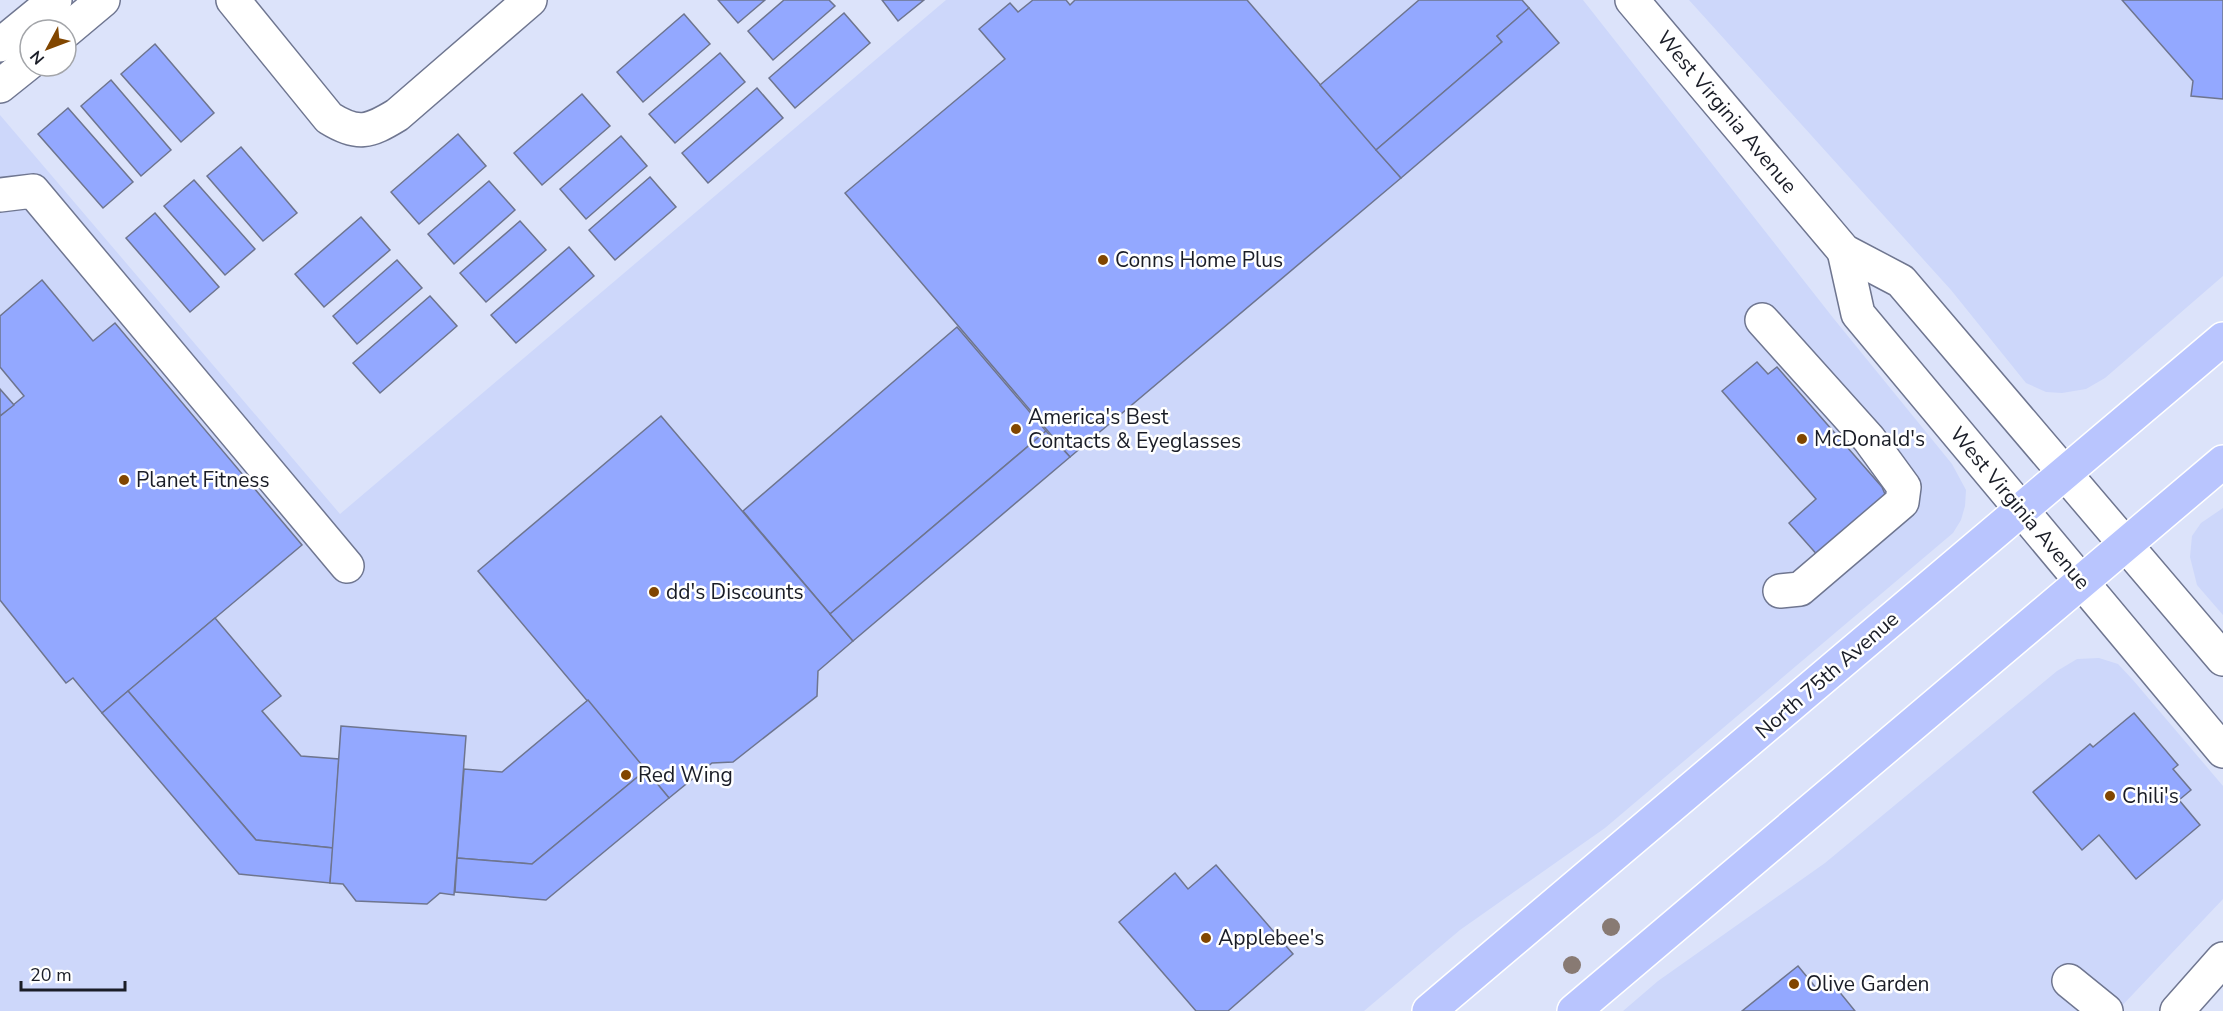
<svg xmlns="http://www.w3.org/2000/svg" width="2223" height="1011" viewBox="0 0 2223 1011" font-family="'Nunito Sans',sans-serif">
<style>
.built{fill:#cdd7fa}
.building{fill:#93a8ff;stroke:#6e758f;stroke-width:1.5}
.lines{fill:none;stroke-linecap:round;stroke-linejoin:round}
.minor-casing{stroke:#6f7690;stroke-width:36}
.major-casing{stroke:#fff;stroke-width:36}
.minor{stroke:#fff;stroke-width:33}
.major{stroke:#b9c5fe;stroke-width:33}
.tree{fill:#887a73}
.poi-dot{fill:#814600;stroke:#fff;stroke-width:2}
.labels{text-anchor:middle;stroke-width:5;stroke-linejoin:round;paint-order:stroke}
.street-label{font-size:21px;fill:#1a1d27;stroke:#fff}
.poi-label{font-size:21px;fill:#1a1d27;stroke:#fff;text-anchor:start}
</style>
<rect width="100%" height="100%" fill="#dce3fa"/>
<!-- built -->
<g class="built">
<path d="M946,0H1583L1834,319L1952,464L1966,490L1965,506L1961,520L1953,533L1605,828L1460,930L1364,1011H0V115L340,514Z"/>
<path d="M1689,0H2223V276L2105,378L2086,389L2062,393L2046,392L2026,383L1951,290Z"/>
<path d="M2223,508V615L2197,585L2190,557L2192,536L2201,523Z"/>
<path d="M2099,658L2118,664L2133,680L2223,786V899L2117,1011H1623L1658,981L1825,863L2057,671L2077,659Z"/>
</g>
<!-- building -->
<g class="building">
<path d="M718,0H765L738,23Z"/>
<path d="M784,0H829L835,6L773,60L748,31Z"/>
<path d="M882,0H924L898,21Z"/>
<path d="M1033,0H1066L1070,5L1075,0H1247L1401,178L1070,457L845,193L1005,59L979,29L1010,3L1018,12Z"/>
<path d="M1419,0H1522L1529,8L1497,36L1502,42L1376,150L1320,85Z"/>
<path d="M2122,0H2223V99L2191,96L2193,81Z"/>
<path d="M1529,8L1559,43L1401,178L1376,150L1502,42L1497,36Z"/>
<path d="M844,13L870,43L795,108L769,78Z"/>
<path d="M684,14L710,44L643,102L617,72Z"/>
<path d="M155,44L214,113L181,142L121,74Z"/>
<path d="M720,53L745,82L675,143L649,114Z"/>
<path d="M111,80L171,150L141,176L81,106Z"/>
<path d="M757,88L783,118L708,183L682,153Z"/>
<path d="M582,94L610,126L542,185L514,153Z"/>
<path d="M68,108L133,182L103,208L38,134Z"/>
<path d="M458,134L486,166L419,224L391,192Z"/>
<path d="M621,136L647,166L586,219L560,189Z"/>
<path d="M241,147L297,213L263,241L207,176Z"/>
<path d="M650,177L676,207L615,260L589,230Z"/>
<path d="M194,180L255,249L225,275L164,206Z"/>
<path d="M489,181L515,210L454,264L428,234Z"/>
<path d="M155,213L219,287L190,312L126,238Z"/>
<path d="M361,217L390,250L324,307L295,274Z"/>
<path d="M520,221L546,250L486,302L460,273Z"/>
<path d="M569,247L594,276L516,343L491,315Z"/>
<path d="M397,260L422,288L357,344L333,316Z"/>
<path d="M42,280L93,341L115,323L302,545L102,713L73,678L66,683L0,600V416L24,396L0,367V316Z"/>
<path d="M430,296L457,326L380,393L353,363Z"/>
<path d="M957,327L1046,431L830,614L743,511Z"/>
<path d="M1757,362L1768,374L1777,367L1882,487L1887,499L1820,558L1789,523L1816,499L1722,391Z"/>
<path d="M0,389L14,405L0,416Z"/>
<path d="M661,416L853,641L818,671L817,696L733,762L712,763L669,798L478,571Z"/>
<path d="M1046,431L1070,457L853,641L830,614Z"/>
<path d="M215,618L281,696L262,711L301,756L339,759L333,848L256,840L128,691Z"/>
<path d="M128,691L256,840L333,848L330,883L239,874L102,713Z"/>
<path d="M588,700L646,770L532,864L457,858L464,769L502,772Z"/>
<path d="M2134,713L2178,765L2173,769L2191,790L2179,800L2200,825L2136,879L2099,835L2082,850L2033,792L2090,744L2093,747Z"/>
<path d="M341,726L466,736L454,895L440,893L427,904L356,901L343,884L330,883Z"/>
<path d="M646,770L669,798L546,900L455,892L457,858L532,864Z"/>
<path d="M1216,865L1293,954L1228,1011H1196L1119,922L1175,873L1188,889Z"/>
<path d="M1798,966L1817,989L1829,979L1855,1011H1742Z"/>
</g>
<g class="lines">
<!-- minor casing -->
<g class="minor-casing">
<g id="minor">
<path d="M233,0L329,118C358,136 369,132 397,115L530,0"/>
<path d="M1632,0L1844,251L1901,281L2223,659"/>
<path d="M66,31L103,0"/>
<path d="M0,45L55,0"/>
<path d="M0,86L30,62"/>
<path d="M0,195L33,191L347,566"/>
<path d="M1844,251L1858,314L2223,751"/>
<path d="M1762,320L1869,439L1904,487L1902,502L1800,589L1780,591"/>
<path d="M2069,981L2106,1011"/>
<path d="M2177,1011L2223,959"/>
</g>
</g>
<!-- major casing -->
<g class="major-casing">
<g id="major">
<path d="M1429,1011L2223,339"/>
<path d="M1574,1011L2223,462"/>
</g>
</g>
<!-- minor -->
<use href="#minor" class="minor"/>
<!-- major -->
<use href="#major" class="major"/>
</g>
<!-- trees -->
<g class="tree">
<circle cx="1611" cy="927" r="9"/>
<circle cx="1572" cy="965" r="9"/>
</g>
<!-- markers -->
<g class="poi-dot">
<circle cx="1103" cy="260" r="6"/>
<circle cx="1016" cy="429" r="6"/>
<circle cx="1802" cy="439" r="6"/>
<circle cx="124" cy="480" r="6"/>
<circle cx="654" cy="592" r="6"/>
<circle cx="626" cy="775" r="6"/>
<circle cx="2110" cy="796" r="6"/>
<circle cx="1206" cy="938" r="6"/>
<circle cx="1794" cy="984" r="6"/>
</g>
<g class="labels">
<!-- street labels -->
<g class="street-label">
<text transform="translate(1727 112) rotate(50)" y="7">West Virginia Avenue</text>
<text transform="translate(2020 508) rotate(50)" y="7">West Virginia Avenue</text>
<text transform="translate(1827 675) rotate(-41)" y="7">North 75th Avenue</text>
</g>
<!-- poi labels -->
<g class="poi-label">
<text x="1115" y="267">Conns Home Plus</text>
<text x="1028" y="424">America's Best<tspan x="1028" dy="24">Contacts &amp; Eyeglasses</tspan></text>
<text x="1814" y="446">McDonald's</text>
<text x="136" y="487">Planet Fitness</text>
<text x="666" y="599">dd's Discounts</text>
<text x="638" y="782">Red Wing</text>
<text x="2122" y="803">Chili's</text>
<text x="1218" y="945">Applebee's</text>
<text x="1806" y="991">Olive Garden</text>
</g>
</g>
<!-- north arrow -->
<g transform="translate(48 48) rotate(229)"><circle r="28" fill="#ffffff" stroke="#a3a5a9" stroke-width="1.5"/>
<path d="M0-4.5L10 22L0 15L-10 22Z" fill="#814600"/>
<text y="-9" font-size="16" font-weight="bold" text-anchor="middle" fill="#1a1d27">N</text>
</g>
<!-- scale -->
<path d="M21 981v9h104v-9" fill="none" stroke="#1a1d27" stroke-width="3"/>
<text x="30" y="981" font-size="18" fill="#1a1d27" stroke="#ffffff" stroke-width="4.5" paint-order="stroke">20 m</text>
</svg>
